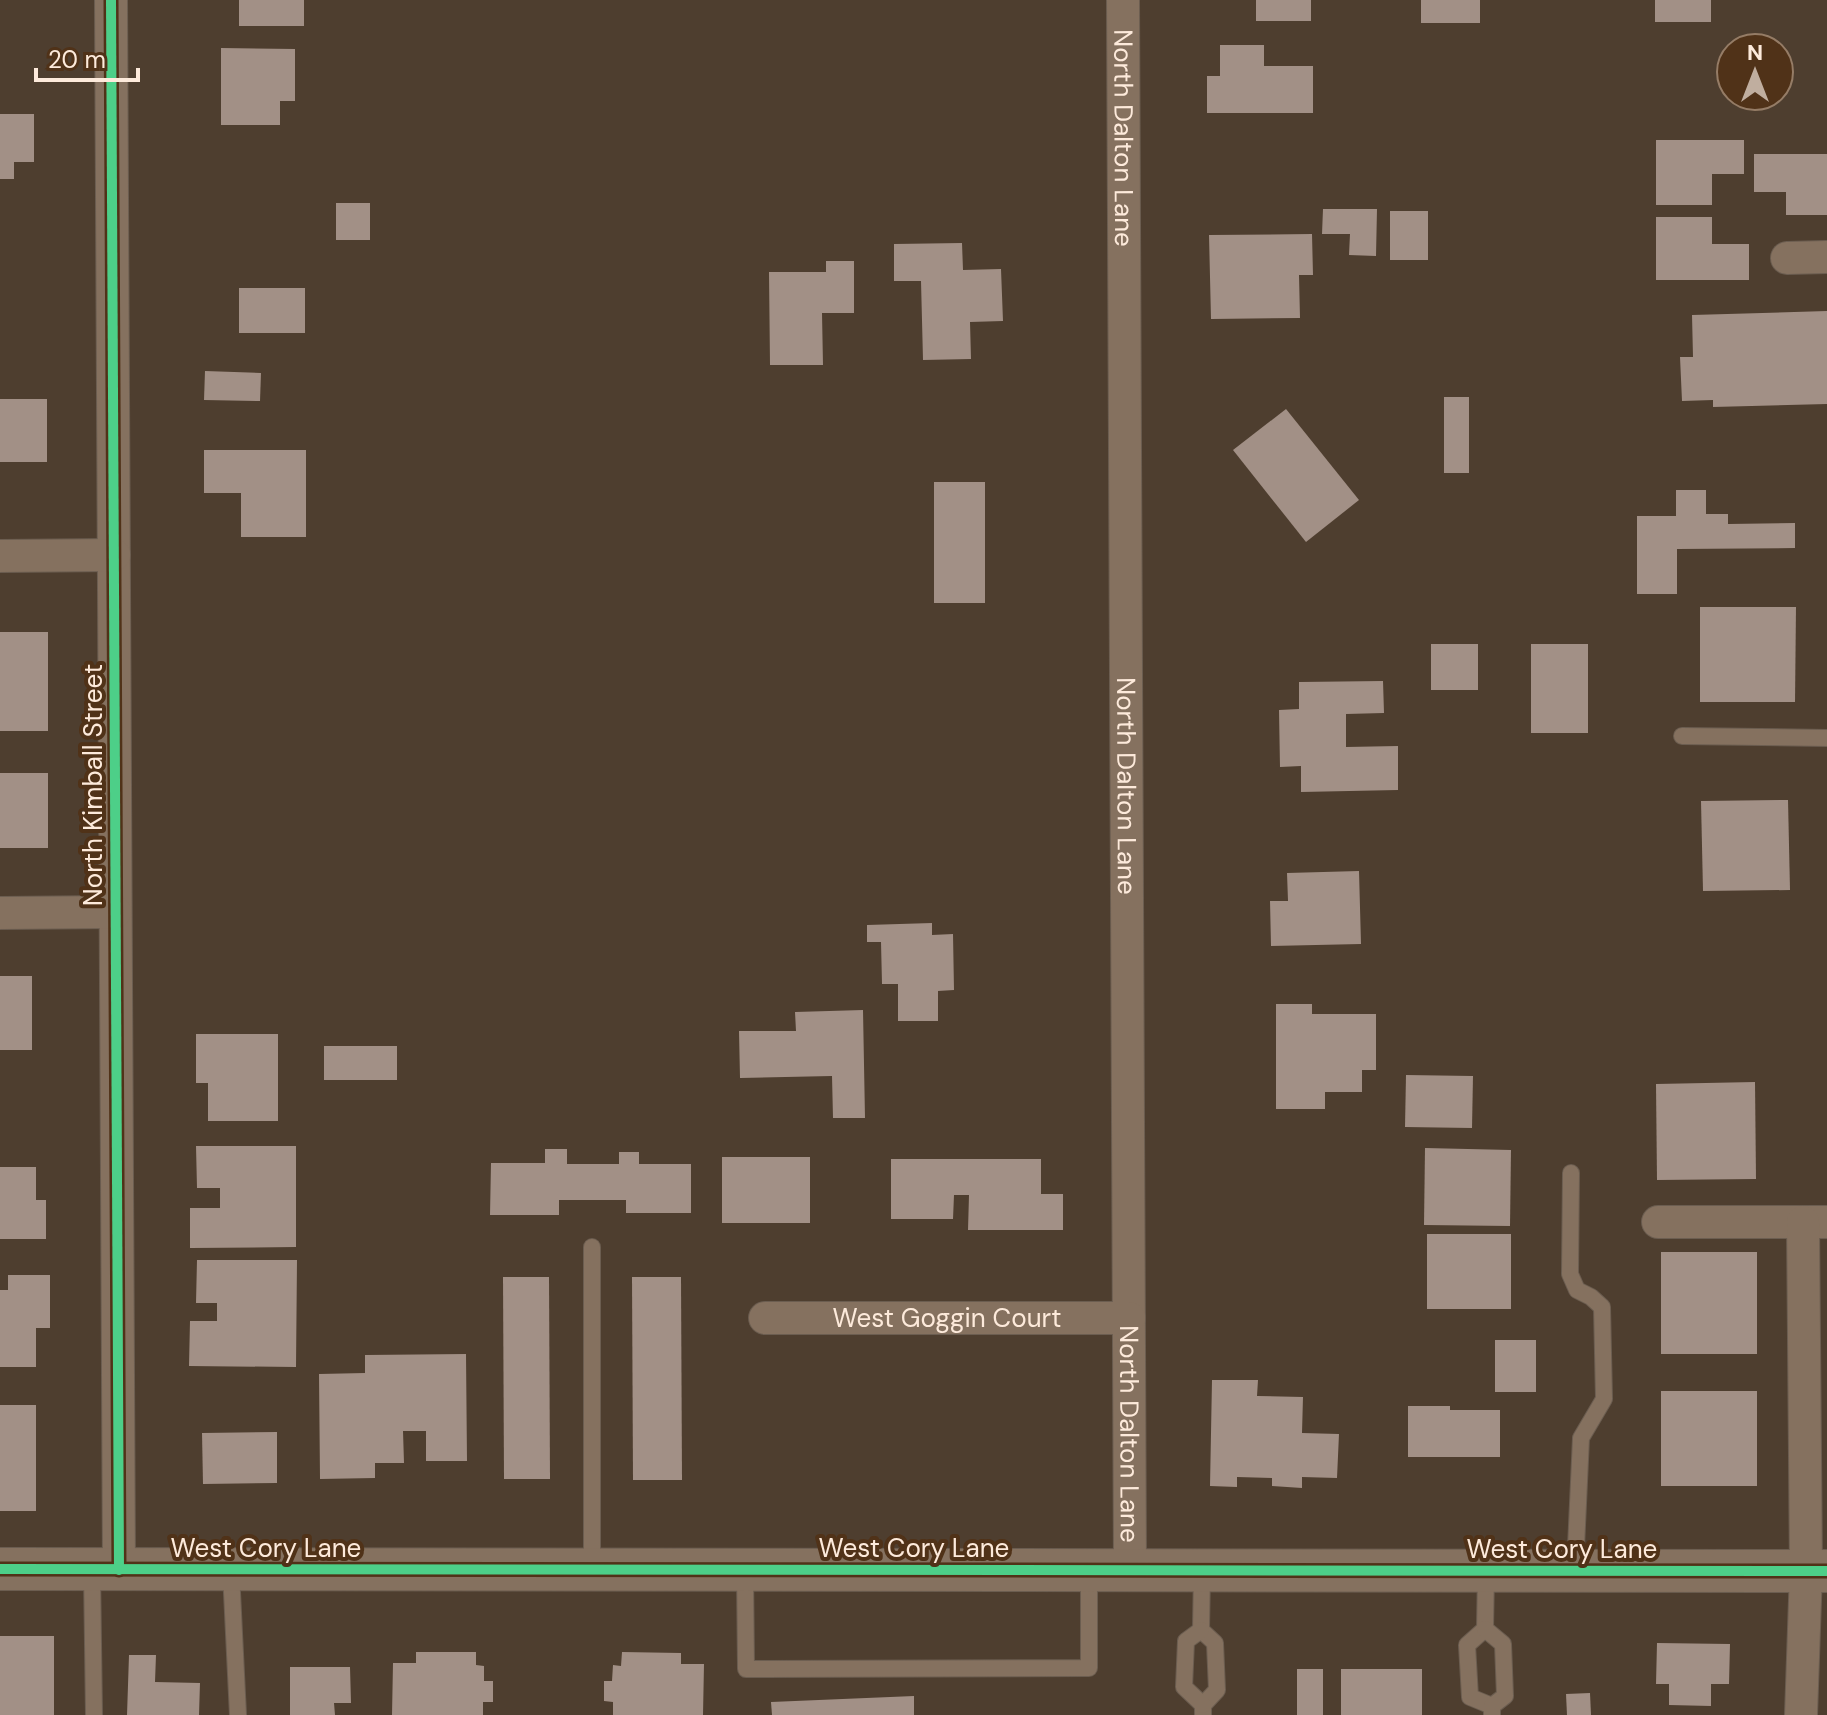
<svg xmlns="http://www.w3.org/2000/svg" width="1827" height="1715" viewBox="0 0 1827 1715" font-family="'DM Sans',sans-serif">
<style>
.building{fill:#a29086}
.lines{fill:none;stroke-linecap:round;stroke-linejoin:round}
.service-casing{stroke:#6b5d50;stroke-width:18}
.minor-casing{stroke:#6b5d50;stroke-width:34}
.tertiary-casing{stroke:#6b5d50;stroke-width:44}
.service{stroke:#85715f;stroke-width:16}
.minor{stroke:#85715f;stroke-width:32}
.tertiary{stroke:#85715f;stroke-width:42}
.cycleway-casing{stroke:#503218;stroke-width:15}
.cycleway{stroke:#4dcf88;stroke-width:10}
.labels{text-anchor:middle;stroke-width:8;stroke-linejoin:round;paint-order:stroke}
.street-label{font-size:26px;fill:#fdeadb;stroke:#503218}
</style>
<rect width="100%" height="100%" fill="#4e3e2f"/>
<!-- building -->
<g class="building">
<rect x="239" y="0" width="65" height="26"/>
<rect x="1256" y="0" width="55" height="21"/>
<rect x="1421" y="0" width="59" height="23"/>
<rect x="1655" y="0" width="56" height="22"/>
<path d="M1220,45H1264V66H1313V113H1207V76H1220Z"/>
<path d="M221,48L295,49V101H280V125H221Z"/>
<path d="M0,114H34V162H14V179H0Z"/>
<path d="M1656,140H1744V174H1712V205H1656Z"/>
<path d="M1754,154H1827V215H1786V192H1754Z"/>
<rect x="336" y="203" width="34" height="37"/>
<path d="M1323,209H1377L1376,256L1349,255L1350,234H1322Z"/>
<rect x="1390" y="211" width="38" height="49"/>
<path d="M1656,217H1712V244H1749V280H1656Z"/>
<path d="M1312,234L1313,275H1299L1300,318L1211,319L1209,235Z"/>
<path d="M962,243L963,270L1001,269L1003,321L970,322L971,359L923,360L921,281H894V244Z"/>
<path d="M826,261H854V313H822L823,365H770L769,272H826Z"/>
<rect x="239" y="288" width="66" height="45"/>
<path d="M1827,311V404L1713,407V400L1682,401L1680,357H1693L1692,315Z"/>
<path d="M205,371L261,373L260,401L204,400Z"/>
<rect x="1444" y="397" width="25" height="76"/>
<rect x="0" y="399" width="47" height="63"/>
<path d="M1286,409L1359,500L1306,542L1233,450Z"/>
<path d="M204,450H306V537H241V493H204Z"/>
<rect x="934" y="482" width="51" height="121"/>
<path d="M1676,490H1706V514H1728V524L1795,523V548L1677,549V594H1637V516H1676Z"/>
<path d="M1700,607H1796L1795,702H1700Z"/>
<rect x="0" y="632" width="48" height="99"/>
<rect x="1431" y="644" width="47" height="46"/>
<rect x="1531" y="644" width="57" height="89"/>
<path d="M1383,681L1384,713L1346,714V747L1398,746V790L1301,792V766L1280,767L1279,710L1299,709V682Z"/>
<rect x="0" y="773" width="48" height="75"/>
<path d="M1788,800L1790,890L1703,891L1701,801Z"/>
<path d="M1359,871L1361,944L1271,946L1270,901H1288L1287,873Z"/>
<path d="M932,923V935L953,934L954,990L938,991V1021H898V984H882L881,942H867V925Z"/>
<rect x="0" y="976" width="32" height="74"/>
<path d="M1276,1004H1312V1014H1376V1070H1362V1092H1325V1109H1276Z"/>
<path d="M863,1010L865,1118H833L832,1076L740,1078L739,1031H796L795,1012Z"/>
<path d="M196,1034H278V1121H208V1083H196Z"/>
<rect x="324" y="1046" width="73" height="34"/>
<path d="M1406,1075L1473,1076L1472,1128L1405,1127Z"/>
<path d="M1755,1082L1756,1179L1657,1180L1656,1084Z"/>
<path d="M196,1146H296V1247L190,1248V1208H220V1188H197Z"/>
<path d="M1425,1148L1511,1150L1510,1226L1424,1225Z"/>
<path d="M545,1149H567V1164H619V1152H639V1164H691V1213H626V1200H559V1215H490L491,1163H545Z"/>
<rect x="722" y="1157" width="88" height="66"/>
<path d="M891,1159H1041V1194H1063V1230H968L969,1195H954L953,1219H891Z"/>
<path d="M0,1167H36V1200H46V1239H0Z"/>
<rect x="1427" y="1234" width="84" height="75"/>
<rect x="1661" y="1252" width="96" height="102"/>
<path d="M197,1260H297L296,1367L189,1366L190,1321H217V1303H196Z"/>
<path d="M8,1275H50V1328H36V1367H0V1290H8Z"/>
<path d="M503,1277H549L550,1479H504Z"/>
<path d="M632,1277H681L682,1480H633Z"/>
<rect x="1495" y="1340" width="41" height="52"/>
<path d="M466,1354L467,1461H426V1431H403L404,1463H375V1478L320,1479L319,1374L365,1373V1355Z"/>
<path d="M1212,1380H1258L1257,1396L1303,1397L1302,1433L1339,1434L1337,1478L1302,1477V1488L1272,1486V1478L1237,1477V1487L1210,1486Z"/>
<rect x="1661" y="1391" width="96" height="95"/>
<rect x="0" y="1405" width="36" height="106"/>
<path d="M1408,1406H1450V1410H1500V1457H1408Z"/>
<path d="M277,1432V1483L203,1484L202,1433Z"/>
<rect x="0" y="1636" width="54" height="79"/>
<path d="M1657,1643L1730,1644L1729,1684H1711V1706L1669,1705V1684H1656Z"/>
<path d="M416,1652H476V1665L484,1666V1681H493V1702H483V1715H392L393,1663H416Z"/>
<path d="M622,1652L681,1653V1664H704L703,1715H613V1702L604,1701V1681H612L613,1665L621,1666Z"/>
<path d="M129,1655H156L155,1682L200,1683L199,1715H127Z"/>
<path d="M290,1667H350L351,1703H334L335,1715H290Z"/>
<rect x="1297" y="1669" width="26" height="46"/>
<rect x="1341" y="1669" width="81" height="46"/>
<path d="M1590,1693L1591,1715H1567L1566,1694Z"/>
<path d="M914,1696V1715H772L771,1702Z"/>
</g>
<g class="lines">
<!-- service casing -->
<g class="service-casing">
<g id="service">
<path d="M1682,736L1827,738"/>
<path d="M1571,1173L1570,1274L1577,1290L1591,1297L1602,1307L1604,1399L1581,1438L1575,1569"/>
<path d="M592,1247V1568"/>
<path d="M92,1572L94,1715"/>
<path d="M231,1572L238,1715"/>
<path d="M745,1572L746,1669L1089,1668V1572"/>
<path d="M1202,1572L1201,1630L1215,1643L1217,1690L1203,1705V1715"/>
<path d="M1486,1572L1485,1629L1467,1645L1470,1697L1492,1706"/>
<path d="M1485,1629L1503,1644L1505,1696L1492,1706V1715"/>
<path d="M1201,1630L1186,1641L1184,1687L1203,1705"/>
</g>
</g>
<!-- minor casing -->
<g class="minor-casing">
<g id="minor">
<path d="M111,0L119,1570"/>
<path id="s1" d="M1123,0L1130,1570"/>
<path d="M1787,258L1827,257"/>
<path d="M0,556L114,555"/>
<path d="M0,913L115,912"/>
<path d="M1658,1222H1827"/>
<path id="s2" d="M765,1318H1129"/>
<path d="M1801,1715L1806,1571L1803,1222"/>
</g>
</g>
<!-- tertiary casing -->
<g class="tertiary-casing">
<path id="tertiary" d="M0,1569L1827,1571"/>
</g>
<!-- service -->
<use href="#service" class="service"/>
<!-- minor -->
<use href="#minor" class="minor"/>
<!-- tertiary -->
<use href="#tertiary" class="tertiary"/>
<!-- cycleway casing -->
<g class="cycleway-casing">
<g id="cycleway">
<path d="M111,0L119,1570"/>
<path d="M0,1569L1827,1571"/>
</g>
</g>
<!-- cycleway -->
<use href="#cycleway" class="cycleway"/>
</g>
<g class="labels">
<!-- street labels -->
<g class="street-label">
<text dy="9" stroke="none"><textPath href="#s1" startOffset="138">North Dalton Lane</textPath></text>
<text transform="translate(93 785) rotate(-90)" y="9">North Kimball Street</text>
<text dy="9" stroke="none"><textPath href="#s1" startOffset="786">North Dalton Lane</textPath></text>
<text dy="9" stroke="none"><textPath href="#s2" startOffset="182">West Goggin Court</textPath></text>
<text dy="9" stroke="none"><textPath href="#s1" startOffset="1434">North Dalton Lane</textPath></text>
<text x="266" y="1557">West Cory Lane</text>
<text x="914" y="1557">West Cory Lane</text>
<text x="1562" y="1558">West Cory Lane</text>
</g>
</g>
<!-- north arrow -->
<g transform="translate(1755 72)"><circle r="38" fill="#503218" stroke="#957c66" stroke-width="2"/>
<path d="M0-6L14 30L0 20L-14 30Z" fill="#c0ae9f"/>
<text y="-12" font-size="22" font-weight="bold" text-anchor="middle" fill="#fdeadb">N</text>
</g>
<!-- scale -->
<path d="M36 68v12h102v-12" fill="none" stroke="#fdeadb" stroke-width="4"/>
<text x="48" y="68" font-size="24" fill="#fdeadb" stroke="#503218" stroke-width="6" paint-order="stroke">20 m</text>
</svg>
